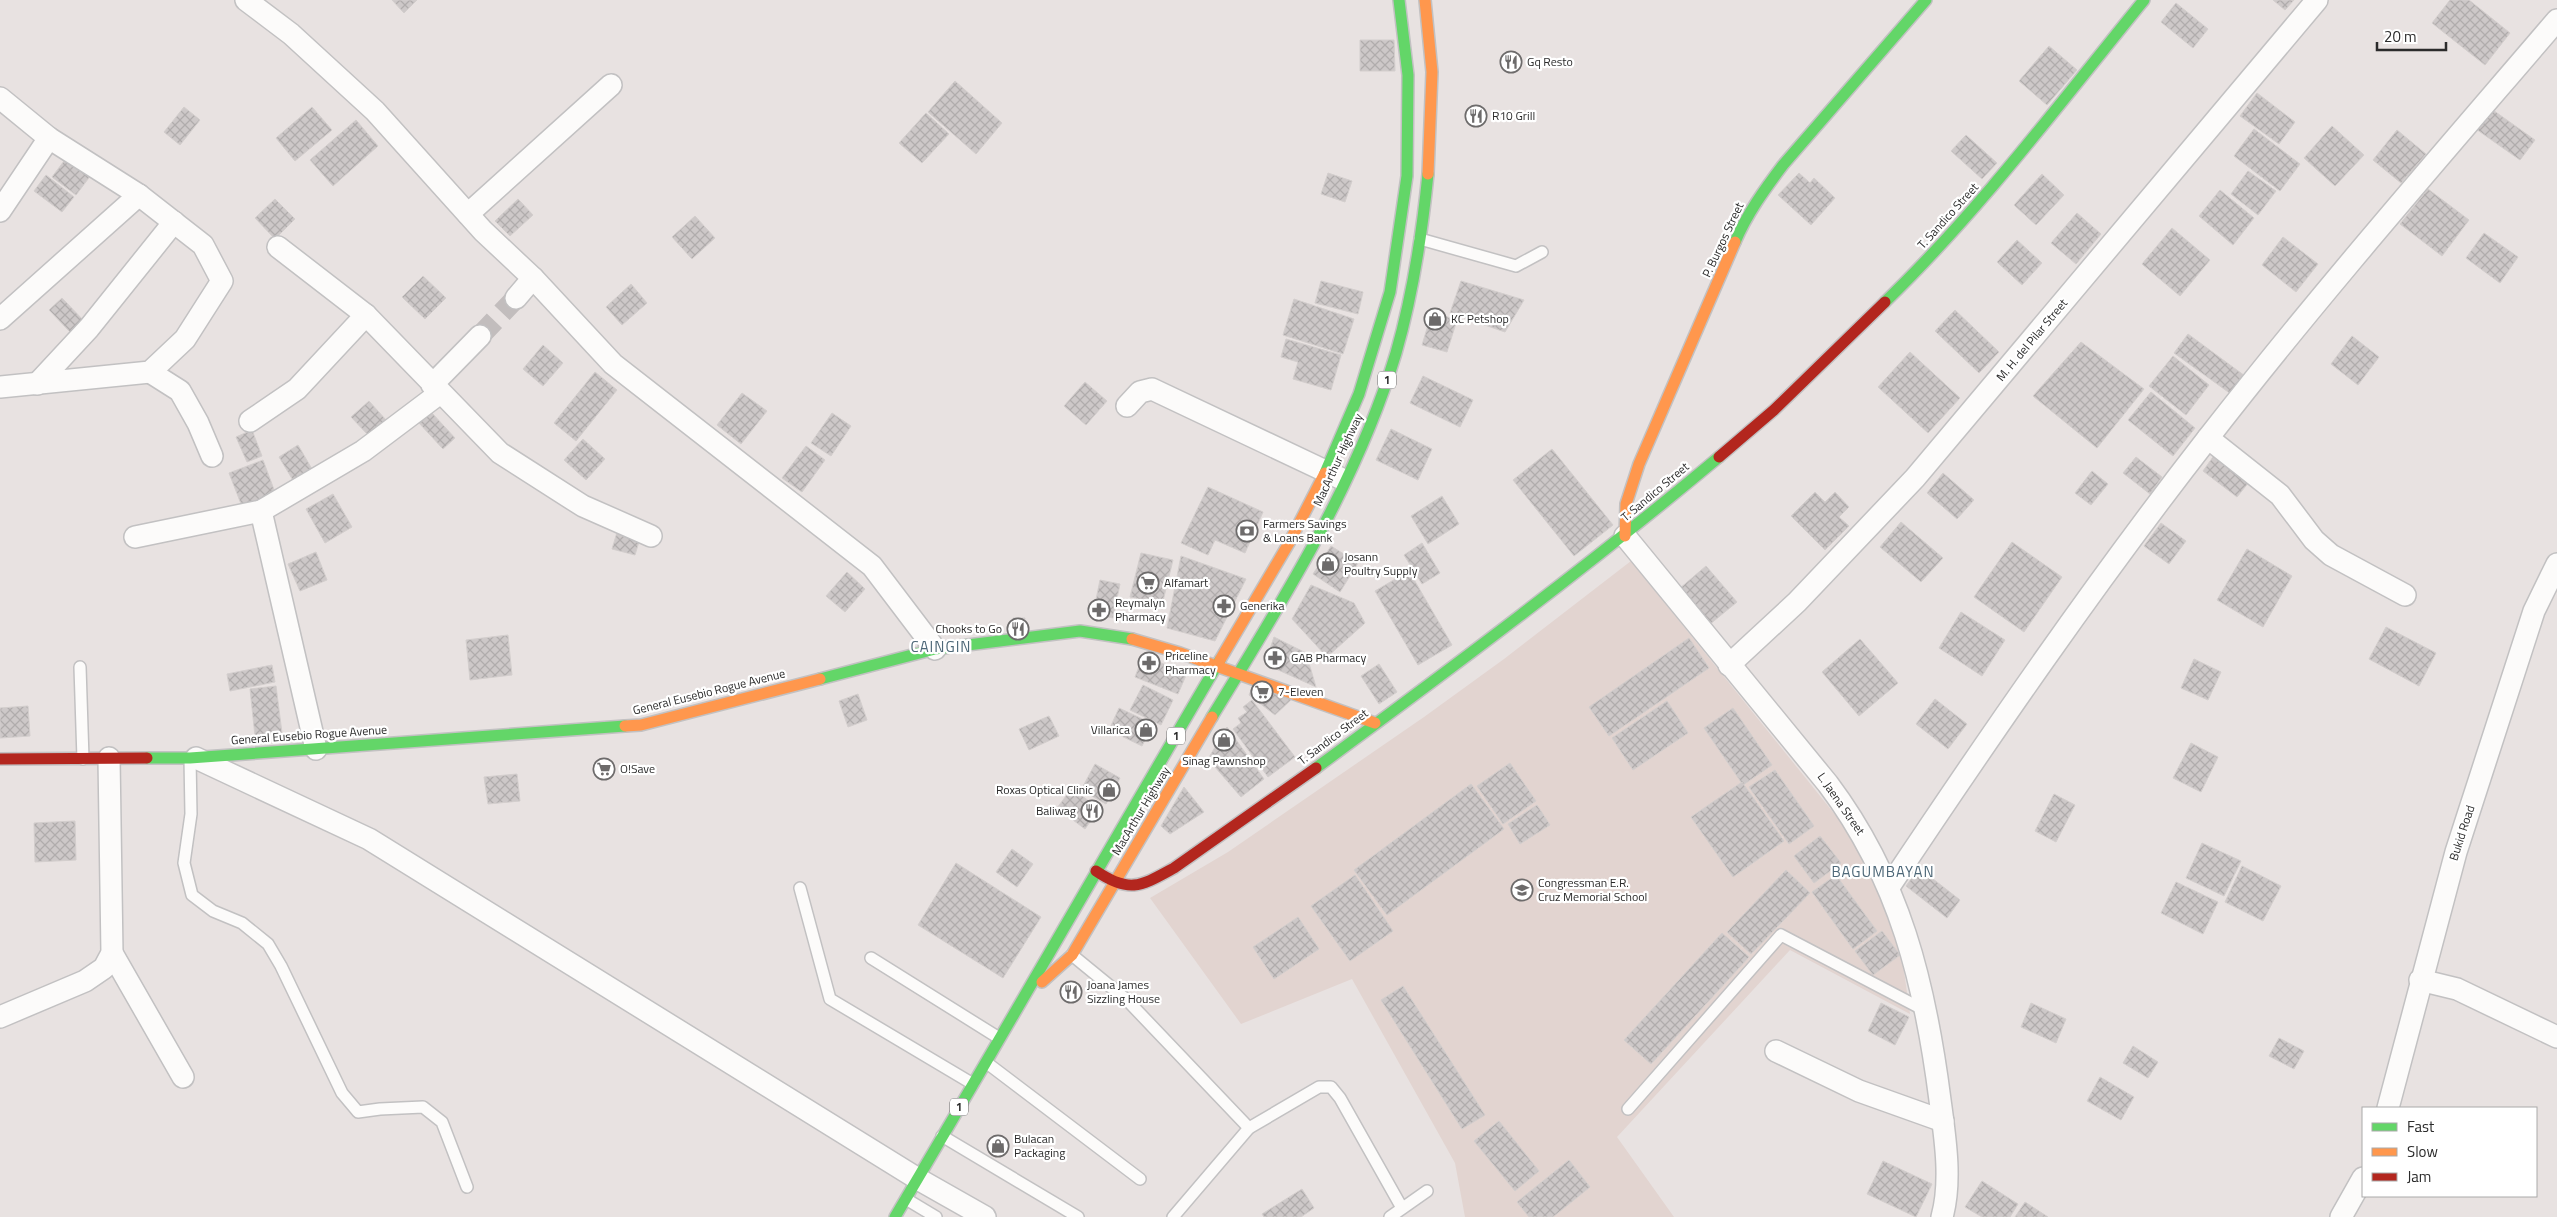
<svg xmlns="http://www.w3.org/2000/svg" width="2557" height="1217" viewBox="0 0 2557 1217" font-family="'Titillium Web',sans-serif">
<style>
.education{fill:#e2d4d0}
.building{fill:url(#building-cross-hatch);stroke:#d3cecd}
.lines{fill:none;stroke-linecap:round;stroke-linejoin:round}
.street-tunnel{stroke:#c2bdbd;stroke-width:21;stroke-dasharray:21 11;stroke-linecap:butt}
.lane-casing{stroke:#c2c1c2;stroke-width:14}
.street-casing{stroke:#c2c1c2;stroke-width:24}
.fast-casing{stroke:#c2c1c2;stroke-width:14}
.slow-casing{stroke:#c2c1c2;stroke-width:14}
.jam-casing{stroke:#c2c1c2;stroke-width:14}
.lane{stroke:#fcfbfa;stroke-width:11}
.street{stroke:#fcfbfa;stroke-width:21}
.fast{stroke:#63d668;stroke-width:11}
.slow{stroke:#ff974d;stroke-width:11}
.jam{stroke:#b3261e;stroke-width:11}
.labels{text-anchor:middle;stroke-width:4.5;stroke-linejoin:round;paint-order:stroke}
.shield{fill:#fff;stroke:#6b6b6b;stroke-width:1}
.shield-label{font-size:11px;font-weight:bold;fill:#2b2b2b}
.poi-label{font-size:12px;fill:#2b2b2b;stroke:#fff;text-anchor:start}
.street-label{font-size:12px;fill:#2b2b2b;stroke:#fff}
.quarter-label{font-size:15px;letter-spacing:1px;fill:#4e6878;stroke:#fff}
</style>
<defs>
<pattern id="building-cross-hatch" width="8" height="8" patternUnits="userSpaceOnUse" patternTransform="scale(1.25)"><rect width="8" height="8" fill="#cdc8c8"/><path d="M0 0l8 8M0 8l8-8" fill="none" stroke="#b0acac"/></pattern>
</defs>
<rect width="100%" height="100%" fill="#e8e2e1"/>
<!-- education -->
<path class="education" d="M1631,561L1841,822L1875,880L1899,935L1910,1014L1790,950L1617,1137L1674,1217H1465L1455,1163L1352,979L1241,1024L1150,898L1228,852L1424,717L1504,659Z"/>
<!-- building -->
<g class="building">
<path d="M392,0H417L404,13Z"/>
<path d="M2273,0H2294L2285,10Z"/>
<path d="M2450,0H2469L2510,33L2485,65L2432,23Z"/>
<path d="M2176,3L2208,29L2193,48L2161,22Z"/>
<path d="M1360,40H1394L1395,71H1360Z"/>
<path d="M2049,46L2077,70L2047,105L2019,81Z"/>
<path d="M955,81L1002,123L976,154L928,112Z"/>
<path d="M2257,93L2295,122L2279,144L2240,116Z"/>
<path d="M184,107L200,120L180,145L164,132Z"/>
<path d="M312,107L332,130L295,161L276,138Z"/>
<path d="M2490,108L2535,140L2520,160L2476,129Z"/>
<path d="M926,113L949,134L922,163L899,143Z"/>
<path d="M356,120L378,146L333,186L310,160Z"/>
<path d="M2332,126L2364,155L2335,186L2304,158Z"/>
<path d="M2254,129L2300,164L2280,191L2234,156Z"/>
<path d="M2397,130L2426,154L2401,183L2373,160Z"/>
<path d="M1966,135L1997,163L1982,179L1951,151Z"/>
<path d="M67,157L91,175L76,195L52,177Z"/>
<path d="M2248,171L2276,191L2258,215L2231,194Z"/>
<path d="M1328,173L1352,181L1345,202L1321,194Z"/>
<path d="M1799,173L1810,183L1814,178L1835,198L1811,225L1778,195Z"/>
<path d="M2042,174L2064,195L2036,225L2014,205Z"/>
<path d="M46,175L74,197L62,212L34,191Z"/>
<path d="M2428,189L2469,220L2442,256L2400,224Z"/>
<path d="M2220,190L2254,218L2233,245L2199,216Z"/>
<path d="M275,199L295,219L275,239L255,218Z"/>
<path d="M518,199L533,215L510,236L495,221Z"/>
<path d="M2077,213L2101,234L2076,264L2051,243Z"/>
<path d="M695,216L715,238L692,259L672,237Z"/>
<path d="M2172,228L2210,260L2180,296L2142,264Z"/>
<path d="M2484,233L2518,257L2500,283L2466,258Z"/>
<path d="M2283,237L2318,264L2296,292L2262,265Z"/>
<path d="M2017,240L2042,263L2022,285L1997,262Z"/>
<path d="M423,276L446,298L425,319L402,297Z"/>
<path d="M1321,281L1363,292L1358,314L1315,303Z"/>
<path d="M1461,281L1524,300L1505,332L1450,313Z"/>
<path d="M631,284L647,303L622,325L606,307Z"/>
<path d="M62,298L85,322L72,334L49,310Z"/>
<path d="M1294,299L1354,319L1343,354L1283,335Z"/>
<path d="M1955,310L1999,352L1979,373L1935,331Z"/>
<path d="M1432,312L1457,320L1447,352L1422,345Z"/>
<path d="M2188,334L2245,376L2231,394L2174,353Z"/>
<path d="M2352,336L2379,357L2358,385L2331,364Z"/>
<path d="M1286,339L1341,355L1331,390L1293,379L1298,362L1281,357Z"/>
<path d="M2081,342L2144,389L2097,448L2033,396Z"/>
<path d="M543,345L563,363L543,386L523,369Z"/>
<path d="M1910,352L1960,398L1928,433L1878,387Z"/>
<path d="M2173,356L2209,385L2186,415L2149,386Z"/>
<path d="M595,372L617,390L576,441L554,423Z"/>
<path d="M1423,376L1473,400L1460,427L1410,403Z"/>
<path d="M1085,382L1107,401L1086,425L1064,406Z"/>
<path d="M2151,392L2195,428L2173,456L2128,420Z"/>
<path d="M742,393L767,411L741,444L717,425Z"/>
<path d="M369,401L386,420L369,436L351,417Z"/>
<path d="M431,412L455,438L443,449L419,423Z"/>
<path d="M832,413L851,426L831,456L811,443Z"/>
<path d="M1391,429L1432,449L1418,480L1376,460Z"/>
<path d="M252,430L262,456L247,462L236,437Z"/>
<path d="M583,439L605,459L586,480L564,460Z"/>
<path d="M298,445L316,476L297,487L279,457Z"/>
<path d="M806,446L825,460L802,492L782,478Z"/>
<path d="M1552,449L1613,525L1574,556L1513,480Z"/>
<path d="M2218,450L2253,477L2237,497L2203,471Z"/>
<path d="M2136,457L2162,477L2150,494L2123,473Z"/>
<path d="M263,460L276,495L243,509L229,473Z"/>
<path d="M2092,471L2108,484L2091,505L2075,493Z"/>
<path d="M1943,473L1974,500L1957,519L1927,493Z"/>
<path d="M1208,487L1263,512L1245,553L1215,540L1208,555L1181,543Z"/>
<path d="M1815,492L1825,502L1835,492L1849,507L1839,517L1849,526L1825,550L1791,516Z"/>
<path d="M333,494L352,527L325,543L306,509Z"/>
<path d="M1442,496L1459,524L1428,544L1411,516Z"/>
<path d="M1901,522L1943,558L1921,582L1880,547Z"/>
<path d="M2161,523L2186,541L2169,564L2144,546Z"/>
<path d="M618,529L641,535L635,555L612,549Z"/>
<path d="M2012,542L2062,577L2024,632L1974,597Z"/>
<path d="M1422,543L1440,573L1422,584L1404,555Z"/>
<path d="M1331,546L1358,563L1340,592L1313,574Z"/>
<path d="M2247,549L2292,576L2263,627L2217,600Z"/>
<path d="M316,552L327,580L300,591L288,564Z"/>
<path d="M1141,553L1173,560L1162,605L1130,597Z"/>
<path d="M1181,556L1246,579L1215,641L1167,628Z"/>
<path d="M1706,566L1737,602L1709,625L1679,589Z"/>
<path d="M1409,571L1452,645L1418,665L1375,591Z"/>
<path d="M847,572L865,589L845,612L826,596Z"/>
<path d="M1100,580L1120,584L1113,618L1093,614Z"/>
<path d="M1311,585L1354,603L1365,623L1327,657L1292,619Z"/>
<path d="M1961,612L2005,640L1982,676L1939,648Z"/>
<path d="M1013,618H1025L1024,631L1012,630Z"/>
<path d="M2386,627L2436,653L2419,686L2369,659Z"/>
<path d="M508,635L512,675L470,680L466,640Z"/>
<path d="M1274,637L1306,653L1316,687L1265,664Z"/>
<path d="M1689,638L1709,668L1609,736L1589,707Z"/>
<path d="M1860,639L1898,683L1859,716L1822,672Z"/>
<path d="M1143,656L1187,673L1178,694L1135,677Z"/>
<path d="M2194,659L2221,672L2208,700L2181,688Z"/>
<path d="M1379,664L1397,692L1379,704L1361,676Z"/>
<path d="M272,665L275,682L230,691L227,674Z"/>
<path d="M1143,685L1173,700L1161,725L1130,710Z"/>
<path d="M276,686L282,733L255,736L250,689Z"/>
<path d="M1252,688L1293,698L1275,715L1249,695Z"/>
<path d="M858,694L867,720L848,727L839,701Z"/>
<path d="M1935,699L1967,724L1948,749L1916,724Z"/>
<path d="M1252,700L1295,757L1268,777L1233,729L1241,723L1238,718L1247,712L1243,707Z"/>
<path d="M1667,701L1688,733L1633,770L1612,738Z"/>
<path d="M28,706L30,736L0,738V708Z"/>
<path d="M1119,708L1153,724L1142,746L1109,730Z"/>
<path d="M1733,708L1772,765L1743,785L1704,728Z"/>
<path d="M1049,716L1059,736L1029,750L1019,729Z"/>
<path d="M1227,727L1264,779L1241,797L1208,759Z"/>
<path d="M2191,743L2218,757L2201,792L2173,778Z"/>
<path d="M1510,763L1536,801L1503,824L1477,786Z"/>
<path d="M1095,764L1120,778L1106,804L1081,790Z"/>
<path d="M1775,770L1814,826L1789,844L1749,787Z"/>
<path d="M517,774L520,801L488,804L484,777Z"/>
<path d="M1742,782L1784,841L1733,877L1691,817Z"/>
<path d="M1471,784L1504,829L1387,915L1354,870Z"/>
<path d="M1184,787L1204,812L1170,834L1161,826Z"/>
<path d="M1072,788L1099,809L1085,829L1057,808Z"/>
<path d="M2054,794L2075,805L2056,842L2035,831Z"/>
<path d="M1537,805L1550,825L1520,844L1508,824Z"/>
<path d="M75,821L76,860L35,862L34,823Z"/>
<path d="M1820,836L1841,863L1814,883L1794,856Z"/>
<path d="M2202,843L2241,861L2224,896L2186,878Z"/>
<path d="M1012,849L1033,864L1017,887L996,872Z"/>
<path d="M956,863L1041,917L1003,978L918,925Z"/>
<path d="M2242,866L2281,886L2263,921L2225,902Z"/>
<path d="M1919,868L1960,900L1947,918L1906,886Z"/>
<path d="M1786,870L1810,893L1751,954L1727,932Z"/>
<path d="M1355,875L1393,931L1350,961L1311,906Z"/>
<path d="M1836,875L1877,931L1853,949L1812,892Z"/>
<path d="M2176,882L2218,902L2203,934L2161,913Z"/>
<path d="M1298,917L1319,949L1274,979L1253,947Z"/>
<path d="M1882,931L1900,955L1873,975L1855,951Z"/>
<path d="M1722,933L1749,957L1651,1064L1624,1040Z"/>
<path d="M1403,986L1485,1115L1462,1129L1381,1000Z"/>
<path d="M1881,1003L1909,1017L1895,1045L1868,1031Z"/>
<path d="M2031,1003L2066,1019L2056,1043L2021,1027Z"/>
<path d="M2279,1038L2304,1051L2294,1069L2269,1056Z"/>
<path d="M2133,1046L2158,1062L2148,1078L2123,1063Z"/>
<path d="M2100,1077L2134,1097L2121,1120L2087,1101Z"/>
<path d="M1499,1121L1539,1171L1515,1191L1474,1141Z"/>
<path d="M1569,1160L1590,1187L1553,1217H1529L1517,1202Z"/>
<path d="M1883,1161L1932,1184L1916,1217L1867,1194Z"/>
<path d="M1982,1181L2018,1204L2010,1217H1982L1965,1207Z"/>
<path d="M1302,1189L1314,1208L1301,1217H1264L1262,1214Z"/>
<path d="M2025,1202L2048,1217H2015Z"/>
</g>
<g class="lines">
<!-- street-tunnel -->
<path class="street-tunnel" d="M480,336L516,298"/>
<!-- lane casing -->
<g class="lane-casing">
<g id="lane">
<path d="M1420,239L1516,266L1542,252"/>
<path d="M80,667L83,759"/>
<path d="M190,758L191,814L184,863L192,895L213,911L242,923L268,944L281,966L342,1093L358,1112L380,1109L423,1107L442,1122L467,1187"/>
<path d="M800,888L830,999L973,1084"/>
<path d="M1072,955L1127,1000L1249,1128"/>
<path d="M871,958L999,1038"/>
<path d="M987,1063L1140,1179"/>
<path d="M1628,1109L1781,935L1926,1011"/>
<path d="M942,1136L1078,1217"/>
<path d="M906,1199L936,1217"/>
<path d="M1173,1217L1249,1128L1319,1087H1331L1340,1098L1402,1208"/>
<path d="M1390,1217L1427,1191"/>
</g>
</g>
<!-- street casing -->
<g class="street-casing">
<g id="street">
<path d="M246,0L291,34L375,111L483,231L533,278L613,364L872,566L935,649"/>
<path d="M0,98L49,138L139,195L203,245L222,281L185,339L150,372L0,387"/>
<path d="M0,211L49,138"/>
<path d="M468,214L611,85"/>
<path d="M278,247L366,315L500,453L583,506L651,536"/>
<path d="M516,298L533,278"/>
<path d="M0,319L139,195"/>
<path d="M150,372L180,391L198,423L212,456"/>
<path d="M37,384L89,328L174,222"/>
<path d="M432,385L480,336"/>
<path d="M1127,406L1140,392L1152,389L1340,478"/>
<path d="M250,421L297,389L366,315"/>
<path d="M2208,438L2280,495L2314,540L2331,555L2405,595"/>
<path d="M1625,536L1828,784C1900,880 1925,983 1940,1100C1945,1137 1952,1181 1942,1217"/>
<path d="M135,537L261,511"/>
<path d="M1729,665L1797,602L1915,478L2317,0"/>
<path d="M316,749L261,511L363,451L440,393"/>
<path d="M196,758L369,839L918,1179L985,1217"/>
<path d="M1889,887C1991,734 2095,583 2208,438C2319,295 2439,158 2557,20"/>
<path d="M112,953L183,1077"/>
<path d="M2420,980L2457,989L2557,1037"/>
<path d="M0,1017L85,981L104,968L112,953L109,758"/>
<path d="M1776,1051L1859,1091L1943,1121"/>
<path d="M2388,1108L2456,852L2534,611L2557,564"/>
<path d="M2341,1217L2363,1178"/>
</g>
</g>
<!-- fast casing -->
<g class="fast-casing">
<g id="fast">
<path d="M1735,242C1747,214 1764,190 1783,165L1926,0"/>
<path d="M1885,302C1980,210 2060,103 2144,0"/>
<path d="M1325,473L1359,394L1390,292L1407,176L1408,75L1399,0"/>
<path d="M820,679L935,649L1080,631L1132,639"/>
<path d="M1212,717C1282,602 1357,483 1396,353C1413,294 1422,234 1428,174"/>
<path d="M147,758H190L625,726"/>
<path d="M1316,768C1453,667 1589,566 1719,457"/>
<path d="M895,1217C1005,1032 1111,845 1220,660"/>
</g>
</g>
<!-- slow casing -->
<g class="slow-casing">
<g id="slow">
<path d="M1425,0L1432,72L1428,174"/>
<path d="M1625,536L1626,504L1639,464L1735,242"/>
<path d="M1132,639L1180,653L1375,723"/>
<path d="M1220,660L1289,543L1325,473"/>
<path d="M625,726L641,725L820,679"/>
<path d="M1042,982L1072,955L1212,717"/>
</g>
</g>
<!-- jam casing -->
<g class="jam-casing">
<g id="jam">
<path d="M1719,457L1774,410L1885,302"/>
<path d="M0,759L147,758"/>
<path d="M1096,871C1130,894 1141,886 1174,868L1316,768"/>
</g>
</g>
<!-- lane -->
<use href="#lane" class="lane"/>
<!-- street -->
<use href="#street" class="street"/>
<!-- fast -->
<use href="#fast" class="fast"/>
<!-- slow -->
<use href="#slow" class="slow"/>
<!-- jam -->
<use href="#jam" class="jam"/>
</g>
<!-- icons -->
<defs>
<g id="restaurant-ring" transform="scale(1.125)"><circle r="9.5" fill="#fff" stroke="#6d6b6b" stroke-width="1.5"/><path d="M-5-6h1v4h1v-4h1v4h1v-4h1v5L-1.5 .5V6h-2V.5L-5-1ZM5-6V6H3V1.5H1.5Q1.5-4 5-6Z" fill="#6d6b6b"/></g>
<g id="shop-ring" transform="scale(1.125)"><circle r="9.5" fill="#fff" stroke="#6d6b6b" stroke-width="1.5"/><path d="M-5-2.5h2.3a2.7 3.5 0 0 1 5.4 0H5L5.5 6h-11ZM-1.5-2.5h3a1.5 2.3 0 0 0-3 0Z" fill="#6d6b6b"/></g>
<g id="bank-ring" transform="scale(1.125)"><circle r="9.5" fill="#fff" stroke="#6d6b6b" stroke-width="1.5"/><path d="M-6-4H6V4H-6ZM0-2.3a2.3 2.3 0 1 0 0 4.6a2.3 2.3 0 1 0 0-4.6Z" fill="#6d6b6b"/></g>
<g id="supermarket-ring" transform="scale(1.125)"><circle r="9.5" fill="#fff" stroke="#6d6b6b" stroke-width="1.5"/><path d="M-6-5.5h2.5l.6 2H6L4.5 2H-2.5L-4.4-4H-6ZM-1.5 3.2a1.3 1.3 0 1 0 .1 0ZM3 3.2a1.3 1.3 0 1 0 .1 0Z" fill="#6d6b6b"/></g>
<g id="pharmacy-ring" transform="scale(1.125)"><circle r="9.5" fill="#fff" stroke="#6d6b6b" stroke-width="1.5"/><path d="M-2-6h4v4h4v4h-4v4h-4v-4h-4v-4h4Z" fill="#6d6b6b"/></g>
<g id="school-ring" transform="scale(1.125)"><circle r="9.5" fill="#fff" stroke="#6d6b6b" stroke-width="1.5"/><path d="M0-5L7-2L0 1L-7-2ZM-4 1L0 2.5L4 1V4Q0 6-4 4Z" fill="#6d6b6b"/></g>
</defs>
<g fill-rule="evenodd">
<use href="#restaurant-ring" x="1511" y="62"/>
<use href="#restaurant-ring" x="1476" y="116"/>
<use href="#shop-ring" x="1435" y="319"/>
<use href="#bank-ring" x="1247" y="531"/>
<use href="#shop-ring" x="1328" y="564"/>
<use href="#supermarket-ring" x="1148" y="583"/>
<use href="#pharmacy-ring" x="1224" y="606"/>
<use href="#pharmacy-ring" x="1099" y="610"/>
<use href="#restaurant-ring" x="1018" y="629"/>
<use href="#pharmacy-ring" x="1275" y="658"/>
<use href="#pharmacy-ring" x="1149" y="663"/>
<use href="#supermarket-ring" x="1262" y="692"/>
<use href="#shop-ring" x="1146" y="730"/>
<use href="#shop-ring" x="1224" y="740"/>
<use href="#supermarket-ring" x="604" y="769"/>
<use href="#shop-ring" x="1109" y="790"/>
<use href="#restaurant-ring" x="1092" y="811"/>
<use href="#school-ring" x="1522" y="890"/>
<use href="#restaurant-ring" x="1071" y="992"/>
<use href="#shop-ring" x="998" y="1146"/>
</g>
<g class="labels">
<!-- shield labels -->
<g class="shield">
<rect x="1378" y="371.5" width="18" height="17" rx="4"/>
<rect x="1167" y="727.5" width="18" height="17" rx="4"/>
<rect x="950" y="1098.5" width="18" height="17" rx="4"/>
</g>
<g class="shield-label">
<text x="1387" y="384">1</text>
<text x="1176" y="740">1</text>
<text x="959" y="1111">1</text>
</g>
<!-- poi labels -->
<g class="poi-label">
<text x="1527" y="66">Gq Resto</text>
<text x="1492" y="120">R10 Grill</text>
<text x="1451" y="323">KC Petshop</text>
<text x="1263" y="528">Farmers Savings<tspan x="1263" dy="14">&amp; Loans Bank</tspan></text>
<text x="1344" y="561">Josann<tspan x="1344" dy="14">Poultry Supply</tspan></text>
<text x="1164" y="587">Alfamart</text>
<text x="1115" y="607">Reymalyn<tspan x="1115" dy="14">Pharmacy</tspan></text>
<text x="1240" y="610">Generika</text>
<text x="1002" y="633" text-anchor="end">Chooks to Go</text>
<text x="1165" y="660">Priceline<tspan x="1165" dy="14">Pharmacy</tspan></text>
<text x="1291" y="662">GAB Pharmacy</text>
<text x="1278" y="696">7-Eleven</text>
<text x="1130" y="734" text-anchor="end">Villarica</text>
<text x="1224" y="765" text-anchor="middle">Sinag Pawnshop</text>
<text x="620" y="773">O!Save</text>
<text x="1093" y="794" text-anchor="end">Roxas Optical Clinic</text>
<text x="1076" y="815" text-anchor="end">Baliwag</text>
<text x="1538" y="887">Congressman E.R.<tspan x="1538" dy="14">Cruz Memorial School</tspan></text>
<text x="1087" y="989">Joana James<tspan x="1087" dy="14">Sizzling House</tspan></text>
<text x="1014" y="1143">Bulacan<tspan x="1014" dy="14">Packaging</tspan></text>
</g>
<!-- street labels -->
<g class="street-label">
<text transform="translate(1948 216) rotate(-48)" y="4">T. Sandico Street</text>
<text transform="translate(1723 240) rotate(-65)" y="4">P. Burgos Street</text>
<text transform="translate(2032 340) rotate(-50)" y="4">M. H. del Pilar Street</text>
<text transform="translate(1338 460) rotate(-65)" y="4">MacArthur Highway</text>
<text transform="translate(1655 492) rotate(-40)" y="4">T. Sandico Street</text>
<text transform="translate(709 692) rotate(-14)" y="4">General Eusebio Rogue Avenue</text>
<text transform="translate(309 735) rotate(-4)" y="4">General Eusebio Rogue Avenue</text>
<text transform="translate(1333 737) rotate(-37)" y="4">T. Sandico Street</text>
<text transform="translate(1841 804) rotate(55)" y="4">L. Jaena Street</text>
<text transform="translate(1141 811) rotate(-59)" y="4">MacArthur Highway</text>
<text transform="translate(2462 833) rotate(-72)" y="4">Bukid Road</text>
</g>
<!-- quarter labels -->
<g class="quarter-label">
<text x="941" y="652">CAINGIN</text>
<text x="1883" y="877">BAGUMBAYAN</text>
</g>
</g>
<!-- legend -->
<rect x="2362" y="1107" width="175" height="90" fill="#ffffff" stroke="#aaaaaa"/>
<rect x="2372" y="1123" width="25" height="8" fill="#63d668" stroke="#aaaaaa"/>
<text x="2407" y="1132" font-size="15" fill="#2b2b2b">Fast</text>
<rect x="2372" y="1148" width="25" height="8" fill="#ff974d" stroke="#aaaaaa"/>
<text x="2407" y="1157" font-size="15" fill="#2b2b2b">Slow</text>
<rect x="2372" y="1173" width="25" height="8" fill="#b3261e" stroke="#aaaaaa"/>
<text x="2407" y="1182" font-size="15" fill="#2b2b2b">Jam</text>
<!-- scale -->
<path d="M2377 42v8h69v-8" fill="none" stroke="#2b2b2b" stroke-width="2.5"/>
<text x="2384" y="42" font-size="15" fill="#2b2b2b" stroke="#ffffff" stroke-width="4" paint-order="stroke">20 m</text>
</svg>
